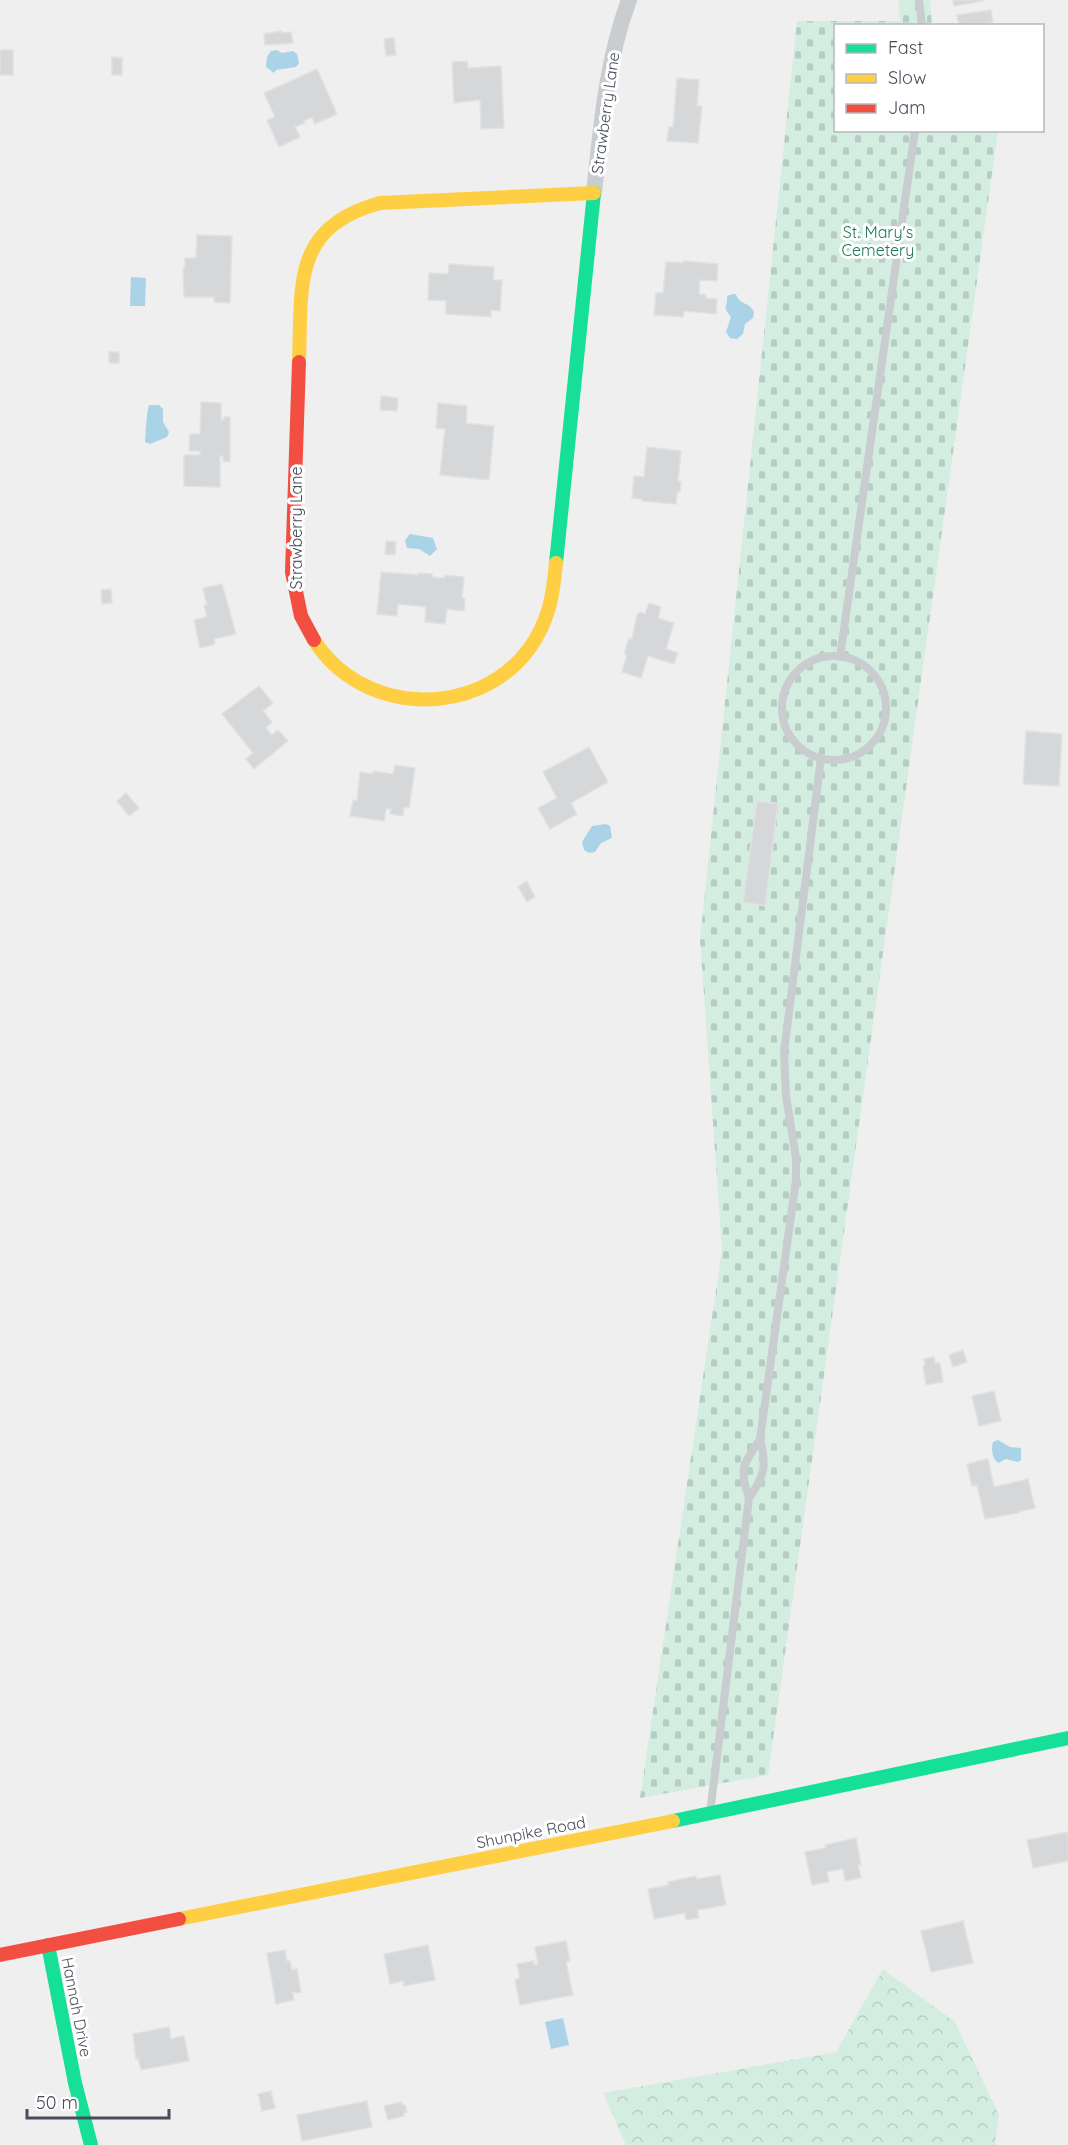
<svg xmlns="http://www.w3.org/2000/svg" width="1068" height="2145" viewBox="0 0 1068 2145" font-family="Quicksand,sans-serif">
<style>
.forest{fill:url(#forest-crowns)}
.cemetery{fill:url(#cemetery-stones)}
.water{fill:#abd3e8}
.building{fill:#d6d7d9;stroke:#e0e1e2;stroke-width:1.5}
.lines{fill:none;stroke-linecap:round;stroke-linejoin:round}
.lane{stroke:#cacdd0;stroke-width:8}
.street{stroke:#cacdd0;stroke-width:16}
.fast{stroke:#16e098;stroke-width:14}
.slow{stroke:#ffcf43;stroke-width:14}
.jam{stroke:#f24e42;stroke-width:14}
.labels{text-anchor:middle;stroke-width:6;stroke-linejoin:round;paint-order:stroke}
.street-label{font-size:16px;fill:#474e5a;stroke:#fff}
.park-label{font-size:16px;fill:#1d7656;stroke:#fff}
</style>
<defs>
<pattern id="forest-crowns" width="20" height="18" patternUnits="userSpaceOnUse" patternTransform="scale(1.5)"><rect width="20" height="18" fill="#d4ede1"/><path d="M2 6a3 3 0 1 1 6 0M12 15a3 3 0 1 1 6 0" fill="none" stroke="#b7cdc3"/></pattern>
<pattern id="cemetery-stones" width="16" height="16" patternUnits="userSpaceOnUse" patternTransform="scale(1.5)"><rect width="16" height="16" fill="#d4ede1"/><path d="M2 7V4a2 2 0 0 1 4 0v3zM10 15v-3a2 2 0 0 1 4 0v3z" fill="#b7cdc3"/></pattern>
</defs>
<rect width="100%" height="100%" fill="#efefef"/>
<!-- forest -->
<path class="forest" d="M883,1969L955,2022L999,2115L995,2145H626L603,2093L836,2052Z"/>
<!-- cemetery -->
<path class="cemetery" d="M898,0H930L932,25L836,26V130L998,131L768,1775L640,1798L722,1250L700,939L797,21H900Z"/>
<!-- water -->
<g class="water">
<path d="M277,50L282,53L293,51L297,54L299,63L296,67L276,70L274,73L266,67L267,57L271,51Z"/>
<path d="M131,277L146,278L145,306H130Z"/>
<path d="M733,294H736C739,305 750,302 754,312L753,318L745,324L743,334L737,339L730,338L726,332L731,317C721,304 728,309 727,296Z"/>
<path d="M149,405H159L163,409V422L169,432L167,437L150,444L145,442C146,430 146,416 149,405Z"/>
<path d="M410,534L433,538L437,549L430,556L419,549L407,548L405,540Z"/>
<path d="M606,824L610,826L612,838L601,843L595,852L589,853L584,850L582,842L592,826Z"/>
<path d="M998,1440L1010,1447L1021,1448V1460L1018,1462L1006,1459L998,1463C992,1458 991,1449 993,1442Z"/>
<path d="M563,2018L569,2045L551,2049L545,2022Z"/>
</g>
<!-- building -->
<g class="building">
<path d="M953,0H982L983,1L954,6Z"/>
<path d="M991,10L993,22L959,26L957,15Z"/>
<path d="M282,31V33L291,32L293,43L265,45L264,34Z"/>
<path d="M394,38L396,55L386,56L384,39Z"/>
<rect x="0" y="50" width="13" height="25"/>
<path d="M112,57L122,58V75H112Z"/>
<path d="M467,61L468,68L501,66L504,128L481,129L480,100L454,103L452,62Z"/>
<path d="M317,69L337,114L315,124L312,117L304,121L305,123L295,127L300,137L279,147L267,120L275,117L264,93Z"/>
<path d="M677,78L699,80L697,106H702L698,143L667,141L669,127H673Z"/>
<path d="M197,235L232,236L230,303L214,302V297H184L183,268H185V258H196Z"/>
<path d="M684,261L718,264L717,281L700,280L699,294L706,295V298L717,299L716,314L684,311L683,317L654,315L656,293H663L666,262L683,263Z"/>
<path d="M449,264L494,267L493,280H502L500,311L491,310V317L446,314V301L428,300L429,273L448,274Z"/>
<rect x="109" y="352" width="10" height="11"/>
<path d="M381,396L398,398L397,411L380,410Z"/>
<path d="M201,402L221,403V420H224V417H230V462L223,461V456H220V487L184,486V455H200V451H189L190,434H200Z"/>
<path d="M438,403L467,406L466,423L494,426L489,480L440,475L445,429L436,428Z"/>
<path d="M647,447L681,451L678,481L681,482L680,492H677L676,504L642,501V499L632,498L634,476L644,477Z"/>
<path d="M386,541L396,542L395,555L385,554Z"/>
<path d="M381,572L418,575V573L432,574V577L444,578L445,575L464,577L462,598H465L464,611L447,609L445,624L425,622L426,607L398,604L397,616L377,614Z"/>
<path d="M222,584L236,634L214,639L215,644L200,648L194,620L207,617L204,605H207L203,588Z"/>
<path d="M111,589L112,603L102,604L101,590Z"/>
<path d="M649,603L661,607L658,618L674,623L666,649L678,653L674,664L648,656L641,678L622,672L627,655L624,654L629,638L632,639L637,615L640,612L645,614Z"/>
<path d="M259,686L273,703L263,711L272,722L266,728L272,735L278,730L288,741L254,769L246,759L253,753L222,714Z"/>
<path d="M1026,731L1062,734L1059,786L1023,784Z"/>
<path d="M589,747L608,782L571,803L577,814L550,829L538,808L557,798L543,772Z"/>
<path d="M395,765L415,768L409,808L404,807L403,816L390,814L391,809H386L384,821L350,816L353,800L357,801L360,772L373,774V771L393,774Z"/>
<path d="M126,793L139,808L129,816L117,801Z"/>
<path d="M757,801L778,804L765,906L743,902Z"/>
<path d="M527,881L535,897L527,902L518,887Z"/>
<path d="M963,1350L967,1362L953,1367L949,1355Z"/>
<path d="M934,1357L935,1363H940L943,1382L926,1385L923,1366L925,1365L924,1359Z"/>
<path d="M994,1391L1001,1421L979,1426L972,1396Z"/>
<path d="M988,1459L994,1487L1028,1479L1035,1508L1018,1512V1513L985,1519L977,1485L972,1486L967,1464Z"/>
<path d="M1068,1832V1861L1033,1868L1027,1840Z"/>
<path d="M856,1838L861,1865H858L861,1878L845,1881L843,1869L827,1872L829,1882L812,1885L805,1852L826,1848L825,1845Z"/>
<path d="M720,1875L726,1905L697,1910L699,1918L686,1920L685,1913L654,1919L648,1889L669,1885L668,1882L696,1876L697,1879Z"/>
<path d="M963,1921L973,1963L931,1972L921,1931Z"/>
<path d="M566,1941L570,1961L566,1962L573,1995L520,2005L515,1980L520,1978L517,1964L534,1961V1965L538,1964L535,1947Z"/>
<path d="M428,1945L435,1980L404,1986L403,1981L390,1984L384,1954Z"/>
<path d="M285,1950L287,1961H290L292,1970L297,1969L301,1992L293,1993L294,2000L276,2004L267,1953Z"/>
<path d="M169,2027L171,2039L184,2036L189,2061L141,2070L138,2058L136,2059L133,2034Z"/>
<path d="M271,2091L275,2108L262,2111L258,2094Z"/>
<path d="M367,2101L372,2127L302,2141L297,2115Z"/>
<path d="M401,2102L402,2105H405L407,2112L404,2113V2116L388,2120L384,2106Z"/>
</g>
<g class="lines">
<!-- lane -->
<g class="lane">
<path d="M919,0L922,26"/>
<circle cx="834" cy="708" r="52"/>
<path d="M840,657L915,130"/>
<path d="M749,1498C765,1475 767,1466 760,1439L796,1180V1158L786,1096L784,1052L821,758"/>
<path d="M710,1813L749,1498C738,1466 744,1465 760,1439"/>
</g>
<!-- street -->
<path class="street" d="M594,193C601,127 606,62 629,0"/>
<!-- fast -->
<g class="fast">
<path d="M556,563L594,193"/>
<path d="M673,1821L1068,1738"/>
<path d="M48,1945L75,2083L91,2145"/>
</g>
<!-- slow -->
<g class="slow">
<path d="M299,362C302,286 291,227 380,203L594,193"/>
<path d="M314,640C361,715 476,720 529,649C549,621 553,596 556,563"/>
<path d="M179,1919L673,1821"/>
</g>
<!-- jam -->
<g class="jam">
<path d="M299,362L292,572L301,616L314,640"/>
<path d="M0,1955L179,1919"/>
</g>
</g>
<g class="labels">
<!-- street labels -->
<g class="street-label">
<text transform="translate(605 113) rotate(-82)" y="6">Strawberry Lane</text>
<text transform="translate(296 528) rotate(-90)" y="6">Strawberry Lane</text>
<text transform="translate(531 1832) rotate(-11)" y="6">Shunpike Road</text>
<text transform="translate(77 2007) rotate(79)" y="6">Hannah Drive</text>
</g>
<!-- park labels -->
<g class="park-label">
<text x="878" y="238">St. Mary's<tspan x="878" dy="18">Cemetery</tspan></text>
</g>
</g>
<!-- legend -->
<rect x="834" y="24" width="210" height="108" fill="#ffffff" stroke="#b5b8bd" stroke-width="1.5"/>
<rect x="846" y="44" width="30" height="9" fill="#16e098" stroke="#b5b8bd" stroke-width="1.5"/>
<text x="888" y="54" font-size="18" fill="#474e5a">Fast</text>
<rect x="846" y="74" width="30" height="9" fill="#ffcf43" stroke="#b5b8bd" stroke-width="1.5"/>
<text x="888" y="84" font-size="18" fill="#474e5a">Slow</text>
<rect x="846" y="104" width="30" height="9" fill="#f24e42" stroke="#b5b8bd" stroke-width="1.5"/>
<text x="888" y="114" font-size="18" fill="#474e5a">Jam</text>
<!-- scale -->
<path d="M27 2109v9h142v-9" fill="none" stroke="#474e5a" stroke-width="3"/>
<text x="36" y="2109" font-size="18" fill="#474e5a" stroke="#ffffff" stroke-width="4.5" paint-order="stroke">50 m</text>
</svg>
